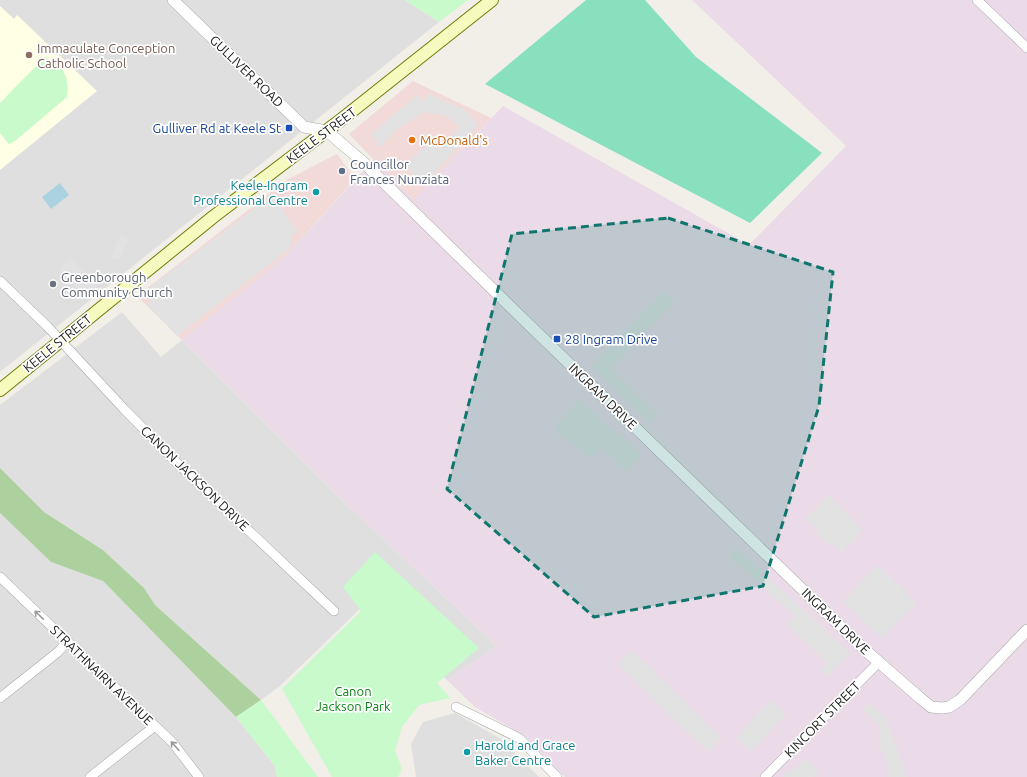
<svg xmlns="http://www.w3.org/2000/svg" width="1027" height="777" viewBox="0 0 1027 777" font-family="Ubuntu,sans-serif">
<style>
.residential{fill:#e0dfdf}
.commercial{fill:#f2dad9}
.industrial{fill:#ebdbe8}
.education{fill:#ffffe5}
.forest{fill:#add19e}
.park{fill:#c8facc}
.pitch{fill:#88e0be}
.parking{fill:#e2e2e2}
.water{fill:#aad3df}
.lines{fill:none;stroke-linecap:round;stroke-linejoin:round}
.minor-casing{stroke:#a9a9a9;stroke-width:10}
.tertiary-casing{stroke:#a9a9a9;stroke-width:12}
.secondary-casing{stroke:#707d05;stroke-width:14}
.minor{stroke:#fff;stroke-width:9}
.tertiary{stroke:#fff;stroke-width:11}
.secondary{stroke:#f7fabf;stroke-width:12}
.oneway{stroke:#9c9c9c}
.marked{fill:#0f766e;fill-opacity:0.2;stroke:#0f766e;stroke-width:3;stroke-dasharray:8 5;stroke-linejoin:round}
.education-dot{fill:#8d6e63;stroke:#fff;stroke-width:1.5}
.transit-dot{fill:#1a4fb4;stroke:#fff;stroke-width:1.5}
.food-dot{fill:#e8710a;stroke:#fff;stroke-width:1.5}
.service-dot{fill:#5c6f8a;stroke:#fff;stroke-width:1.5}
.culture-dot{fill:#0f9aa8;stroke:#fff;stroke-width:1.5}
.worship-dot{fill:#6b7280;stroke:#fff;stroke-width:1.5}
.labels{text-anchor:middle;stroke-width:3.5;stroke-linejoin:round;paint-order:stroke}
.education-label{font-size:13px;fill:#785e54;stroke:#fff;text-anchor:start}
.street-label{font-size:13px;fill:#222;stroke:#fff}
.transit-label{font-size:13px;fill:#164399;stroke:#fff;text-anchor:end}
.food-label{font-size:13px;fill:#c56008;stroke:#fff;text-anchor:start}
.service-label{font-size:13px;fill:#4e5e75;stroke:#fff;text-anchor:start}
.culture-label{font-size:13px;fill:#0d838f;stroke:#fff;text-anchor:end}
.worship-label{font-size:13px;fill:#5b616d;stroke:#fff;text-anchor:start}
.park-label{font-size:13px;fill:#0c8416;stroke:#fff}
</style>
<rect width="100%" height="100%" fill="#f2efe9"/>
<!-- residential -->
<g class="residential">
<path d="M0,0H405L439,22L0,372Z"/>
<path d="M122,312L161,357L182,340L349,507L497,646L447,680L361,608L280,686L261,700L155,605L144,588L103,550L44,512L0,468V405Z"/>
<path d="M0,513L51,562L103,581L236,717L275,766L277,777H0Z"/>
<path d="M455,713L501,739L539,777H416L411,744L423,722Z"/>
</g>
<!-- commercial -->
<g class="commercial">
<path d="M413,81L491,118L413,201L349,134Z"/>
<path d="M337,154L355,179L285,257L182,340L137,296L288,179Z"/>
</g>
<!-- industrial -->
<path class="industrial" d="M692,0H1027V777H565L523,735L475,707L447,680L497,646L349,507L182,340L285,257L374,159L413,200L503,106L749,245L846,146Z"/>
<!-- education -->
<path class="education" d="M0,6L14,19L17,15L97,91L0,170Z"/>
<!-- forest -->
<path class="forest" d="M0,468L44,512L103,550L144,588L155,605L261,700L236,717L103,581L51,562L0,513Z"/>
<!-- park -->
<g class="park">
<path d="M405,0H468L439,22Z"/>
<path d="M45,57C63,65 70,77 67,97L15,141L9,144L0,133V103Z"/>
<path d="M375,552L479,648L437,683L450,698L419,705L402,727L395,751L402,769L398,777H332L282,689L361,611L343,587Z"/>
<path d="M261,700L318,777H277L275,766L236,717Z"/>
</g>
<!-- pitch -->
<path class="pitch" d="M586,0H645L696,57L822,153L750,223L485,84Z"/>
<!-- parking -->
<g class="parking">
<path d="M428,94L464,109L478,125L423,186L405,164L433,141L439,148L451,137L459,127L456,123L444,115L424,112L396,130L380,148L371,134L417,95L423,101Z"/>
<path d="M272,195L297,231L292,235L290,248L177,336L147,304L151,301L144,292Z"/>
<path d="M121,235L129,239L119,260L111,257Z"/>
<path d="M70,258L98,285L86,298L59,269Z"/>
<path d="M664,290L675,300L610,369L658,416L650,424L591,367Z"/>
<path d="M579,400L641,454L626,471L600,448L590,459L554,428Z"/>
<path d="M829,495L863,530L841,553L831,543L829,545L816,533L818,530L806,519Z"/>
<path d="M737,547L850,654L828,677L820,670L827,663L787,624L794,616L729,555Z"/>
<path d="M878,565L917,603L882,639L843,601Z"/>
<path d="M632,650L721,738L708,752L618,664Z"/>
<path d="M770,700L786,714L751,752L736,738Z"/>
<path d="M869,703L886,717L907,777H888L886,757L879,746V725L863,710Z"/>
<path d="M806,758L819,772L814,777H783L790,769L793,771Z"/>
</g>
<!-- water -->
<path class="water" d="M60,183L69,195L51,209L42,197Z"/>
<g class="lines">
<!-- minor casing -->
<g class="minor-casing">
<g id="minor">
<path d="M977,0L1027,48"/>
<path d="M0,281L47,326L124,409L176,462L334,611"/>
<path d="M0,577L172,742L199,777"/>
<path d="M0,698L58,652L67,642"/>
<path d="M456,707L519,738L557,777"/>
<path d="M90,777L155,726"/>
<path d="M765,777L879,662"/>
</g>
</g>
<!-- tertiary casing -->
<g class="tertiary-casing">
<path id="tertiary" d="M173,0L304,127L327,131L363,162L522,318L865,650L920,698L931,707L942,708L949,707L960,700L1027,630"/>
</g>
<!-- secondary casing -->
<g class="secondary-casing">
<path id="secondary" d="M0,390L213,217L342,119L492,0"/>
</g>
<!-- minor -->
<use href="#minor" class="minor"/>
<!-- tertiary -->
<use href="#tertiary" class="tertiary"/>
<!-- secondary -->
<use href="#secondary" class="secondary"/>
</g>
<!-- one-way arrows -->
<defs><path id="oneway-shaft" d="M-6 0H5M1.5-3L5.5 0L1.5 3" fill="none" stroke-width="1.6" stroke-linecap="round" stroke-linejoin="round"/></defs>
<g class="oneway">
<use href="#oneway-shaft" transform="translate(39 615) rotate(-136)"/>
<use href="#oneway-shaft" transform="translate(175 746) rotate(-132)"/>
</g>
<!-- marked area -->
<path class="marked" d="M668,218L833,272L819,406L763,586L594,617L447,489L512,234Z"/>
<!-- markers -->
<circle class="education-dot" cx="29" cy="55" r="4"/>
<g class="transit-dot">
<rect x="285" y="124" width="8" height="8" rx="2"/>
<rect x="553" y="335" width="8" height="8" rx="2"/>
</g>
<circle class="food-dot" cx="412" cy="140" r="4"/>
<circle class="service-dot" cx="342" cy="171" r="4"/>
<g class="culture-dot">
<circle cx="316" cy="192" r="4"/>
<circle cx="467" cy="752" r="4"/>
</g>
<circle class="worship-dot" cx="53" cy="284" r="4"/>
<g class="labels">
<!-- education labels -->
<g class="education-label">
<text x="37" y="53">Immaculate Conception<tspan x="37" dy="15">Catholic School</tspan></text>
</g>
<!-- street labels -->
<g class="street-label">
<text transform="translate(247 71) rotate(44)" y="5">GULLIVER ROAD</text>
<text transform="translate(321 135) rotate(-37)" y="5">KEELE STREET</text>
<text transform="translate(57 343) rotate(-39)" y="5">KEELE STREET</text>
<text transform="translate(603 396) rotate(44)" y="5">INGRAM DRIVE</text>
<text transform="translate(195 478) rotate(44)" y="5">CANON JACKSON DRIVE</text>
<text transform="translate(836 621) rotate(44)" y="5">INGRAM DRIVE</text>
<text transform="translate(102 675) rotate(44)" y="5">STRATHNAIRN AVENUE</text>
<text transform="translate(822 719) rotate(-45)" y="5">KINCORT STREET</text>
</g>
<!-- transit labels -->
<g class="transit-label">
<text x="281" y="133">Gulliver Rd at Keele St</text>
<text x="565" y="344" text-anchor="start">28 Ingram Drive</text>
</g>
<!-- food labels -->
<g class="food-label">
<text x="420" y="145">McDonald's</text>
</g>
<!-- service labels -->
<g class="service-label">
<text x="350" y="169">Councillor<tspan x="350" dy="15">Frances Nunziata</tspan></text>
</g>
<!-- culture labels -->
<g class="culture-label">
<text x="308" y="190">Keele-Ingram<tspan x="308" dy="15">Professional Centre</tspan></text>
<text x="475" y="750" text-anchor="start">Harold and Grace<tspan x="475" dy="15">Baker Centre</tspan></text>
</g>
<!-- worship labels -->
<g class="worship-label">
<text x="61" y="282">Greenborough<tspan x="61" dy="15">Community Church</tspan></text>
</g>
<!-- park labels -->
<g class="park-label">
<text x="353" y="696">Canon<tspan x="353" dy="15">Jackson Park</tspan></text>
</g>
</g>
</svg>
